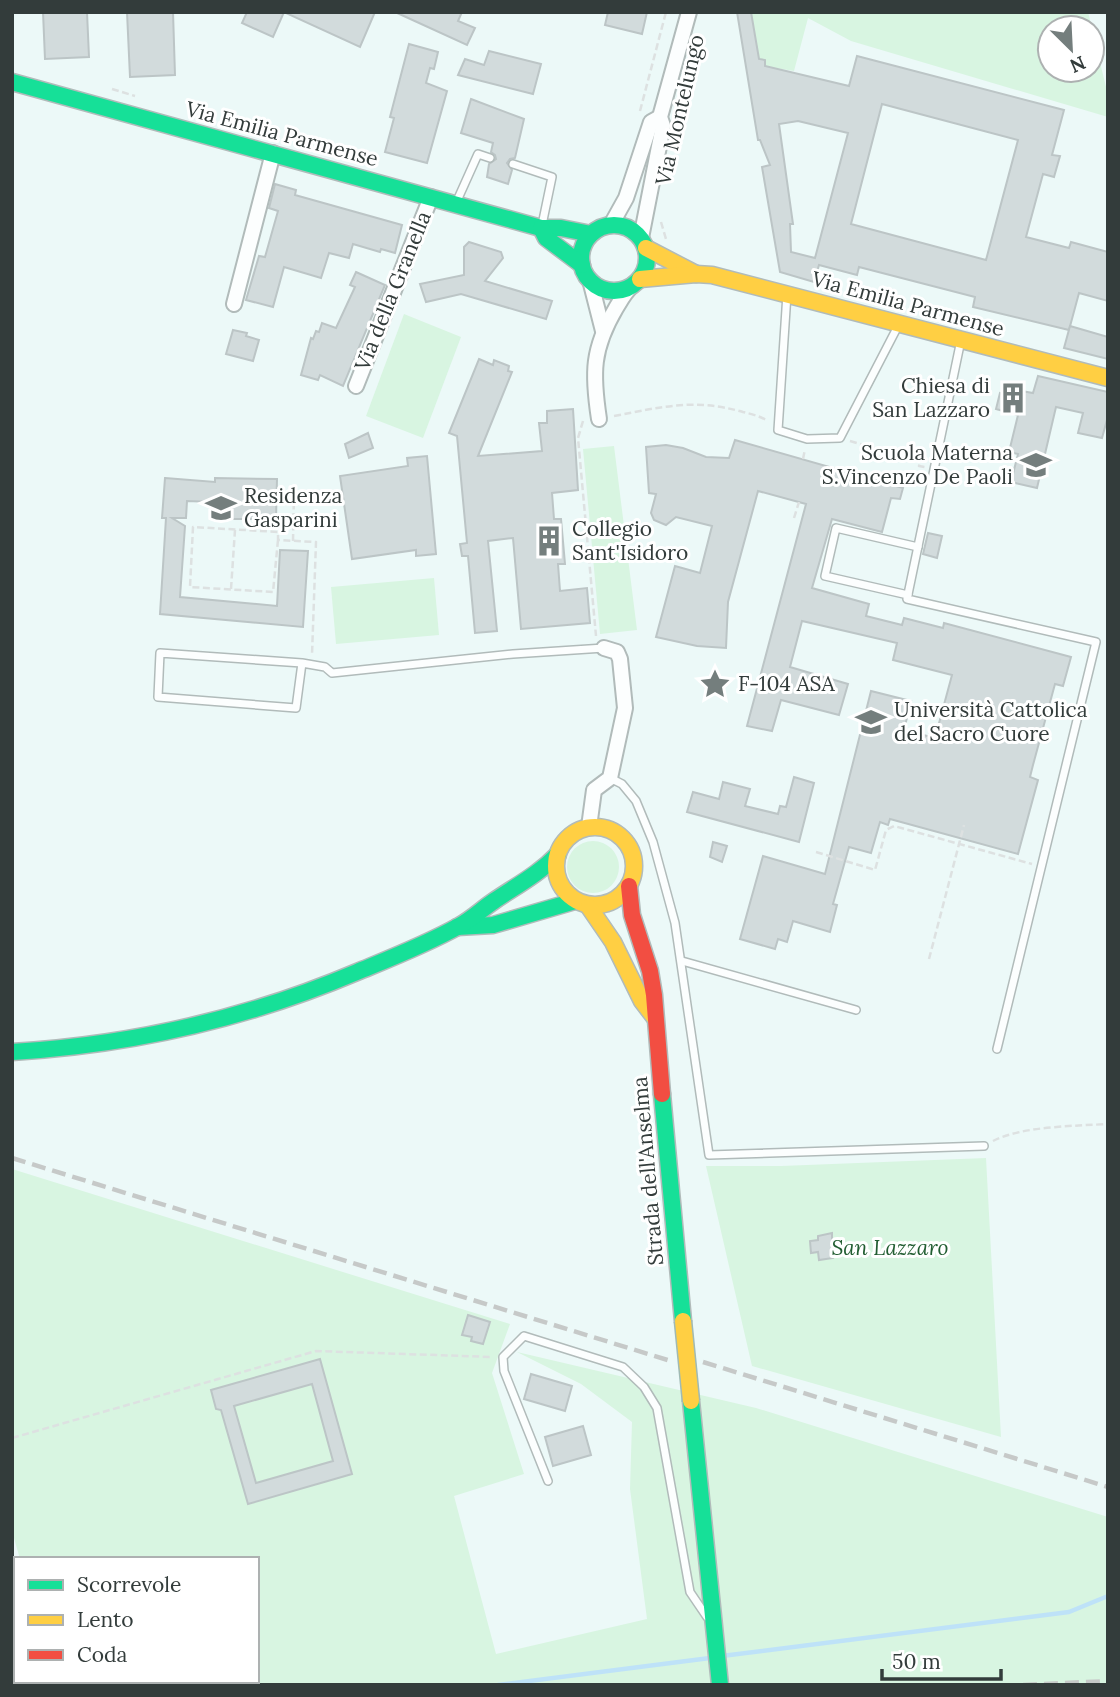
<svg xmlns="http://www.w3.org/2000/svg" width="1120" height="1697" viewBox="0 0 1120 1697" font-family="Lora,serif">
<style>
.green{fill:#d8f5e1}
.lines{fill:none;stroke-linecap:round;stroke-linejoin:round}
.stream{stroke:#bee2f8;stroke-width:4.5}
.building{fill:#d2dbdc;stroke:#bcc5c6;stroke-width:2;fill-rule:evenodd}
.lane-casing{stroke:#b1bbba;stroke-width:10}
.street-casing{stroke:#b1bbba;stroke-width:18}
.fast-casing{stroke:#b1bbba;stroke-width:19}
.slow-casing{stroke:#b1bbba;stroke-width:19}
.jam-casing{stroke:#b1bbba;stroke-width:19}
.path{stroke:#dde1e1;stroke-width:2.5;stroke-dasharray:7 3.5;stroke-linecap:butt}
.lane{stroke:#fcfefe;stroke-width:7}
.street{stroke:#fcfefe;stroke-width:14}
.fast{stroke:#16e098;stroke-width:16}
.slow{stroke:#ffcf43;stroke-width:16}
.jam{stroke:#f24e42;stroke-width:16}
.rail{stroke:#c6c9c8;stroke-width:4.5;stroke-dasharray:14 7;stroke-linecap:butt}
.slow-bridge-casing{stroke:#a0bab4;stroke-width:19;stroke-linecap:butt}
.slow-bridge{stroke:#ffcf43;stroke-width:16}
.labels{text-anchor:middle;stroke-width:6;stroke-linejoin:round;paint-order:stroke}
.street-label{font-size:21px;fill:#333c3b;stroke:#fff}
.poi-label{font-size:21px;fill:#333c3b;stroke:#fff;text-anchor:start}
.park-label{font-size:21px;font-style:italic;fill:#215d31;stroke:#fff}
</style>
<rect width="100%" height="100%" fill="#ecf9f8"/>
<!-- green -->
<g class="green">
<path d="M737,12H1088L1092,28H1050V70H1092V30L1108,95V117L851,41L808,18L794,71L745,63Z"/>
<path d="M404,314L461,337L423,438L366,416Z"/>
<path d="M614,446L637,630L600,634L583,449Z"/>
<path d="M434,578L439,635L336,644L331,587Z"/>
<circle cx="593" cy="867" r="26"/>
<path d="M986,1158L1001,1437L752,1366L706,1166H781Z"/>
<path d="M12,1169L510,1324L492,1373L524,1474L454,1496L496,1654L647,1619L630,1489L632,1422L581,1384L517,1352L756,1408L1108,1517V1685H54L53,1681H257V1559H20L12,1531Z"/>
</g>
<g class="lines">
<!-- stream -->
<g class="stream">
<path d="M722,1656L1069,1612L1108,1596"/>
<path d="M498,1685L710,1658"/>
</g>
</g>
<!-- building -->
<g class="building">
<path d="M43,12H87L89,57L45,59Z"/>
<path d="M127,12H173L175,75L130,77Z"/>
<path d="M247,12H375L360,47L284,12L273,37L242,23Z"/>
<path d="M395,12H462L458,21L475,28L467,45Z"/>
<path d="M608,12H647L642,34L605,25Z"/>
<path d="M737,12H751L759,59L765,60V66L849,86L857,56L1064,110L1052,155L1060,156L1054,177L1043,174L1026,237L1069,248L1071,242L1108,252V301L1079,293L1069,330L973,307L975,297L859,267L857,275L819,265L814,282L780,272L762,167L770,165L760,140H758ZM882,104L1018,140L986,260L851,224ZM798,121L848,133L815,258L791,252L790,224H793L779,124Z"/>
<path d="M409,44L438,52L434,69L430,68L426,83L447,91L427,163L385,152L394,118L390,117Z"/>
<path d="M489,51L541,64L533,94L458,75L465,59L484,65Z"/>
<path d="M471,99L524,119L515,158L510,159L507,163L512,170L508,184L487,177L489,164L496,159L495,155L491,152L493,143L461,133Z"/>
<path d="M275,184L296,190L295,195L402,225L395,253L381,249L380,252L353,244L349,258L329,253L321,278L284,267L273,307L246,300L259,256L265,257L278,211L269,208Z"/>
<path d="M469,242L501,252L503,258L485,281L552,301L546,319L461,294L426,302L420,284L464,275V247Z"/>
<path d="M356,272L385,285L343,386L320,375L318,380L301,375L311,338L313,339L316,331L319,332L322,323L336,328L355,287L350,285Z"/>
<path d="M1070,326L1108,337V359L1064,348Z"/>
<path d="M233,330L247,333L246,336L259,340L253,361L226,354Z"/>
<path d="M479,359L493,365L494,360L509,366L508,371L512,372L478,456L542,451L539,423H547V411L573,409L578,490L552,493L554,519H561L565,564H558L560,591L587,588L590,623L521,629L513,538L488,541L497,631L475,633L468,556H462L460,544L467,543L457,436L449,433Z"/>
<path d="M1038,376L1108,392V416L1102,438L1078,433L1083,413L1056,407L1037,488L1011,482L1018,454L1009,452L1018,415L996,409L1000,393L1005,394L1011,389L1033,393Z"/>
<path d="M368,433L373,448L349,458L345,444Z"/>
<path d="M735,440L903,488L900,499L891,498L882,532L832,519L812,588L869,604L866,616L902,625L904,618L943,628L944,623L1071,657L1063,686L1055,684L1033,765L1030,777L1038,780L1018,854L890,819L888,825L880,822L871,853L849,847L833,904L837,905L830,932L793,921L787,942L778,939L775,949L740,939L763,856L825,874L871,691L911,701L904,730L935,738L952,675L893,660L897,643L802,621L790,667L848,684L839,715L781,700L772,731L747,726L806,504L758,491L728,602L726,648L697,646L656,637L675,566L700,573L712,526L676,517L666,525L654,520L651,513L656,494L649,493L646,447L666,445L683,448L706,457L729,458Z"/>
<path d="M427,456L436,554L416,556V550L352,559L340,476L408,466L407,458Z"/>
<path d="M165,478L215,482V478L277,479L276,519H212L213,502L187,501L186,518H172L185,526L180,597L277,606L280,550L308,551L303,627L160,614L166,518H162Z"/>
<path d="M928,533L942,536L937,558L923,554Z"/>
<path d="M794,777L814,783L799,842L687,812L693,792L719,799L723,782L750,789L745,806L778,814L780,806L786,807Z"/>
<path d="M713,842L727,846L722,862L710,857Z"/>
<path d="M832,1233V1239H839L841,1252L832,1253L833,1258L819,1260L818,1252L811,1253L810,1241L818,1240V1236Z"/>
<path d="M468,1315L490,1322L483,1344L471,1341L472,1337L462,1335Z"/>
<path d="M320,1359L352,1474L248,1504L221,1410L216,1409L211,1390ZM312,1384L333,1461L256,1483L234,1406Z"/>
<path d="M531,1374L572,1386L565,1411L524,1399Z"/>
<path d="M583,1426L591,1455L553,1466L545,1437Z"/>
</g>
<g class="lines">
<!-- lane casing -->
<g class="lane-casing">
<g id="lane">
<path d="M513,164L552,177L542,225"/>
<path d="M456,203L478,154L490,158"/>
<path d="M787,294L778,430L807,439L840,438L898,326"/>
<path d="M961,340L907,599L1096,642L997,1049"/>
<path d="M908,595L825,576L836,528L918,547"/>
<path d="M302,663L296,708L158,697L160,653L302,663L325,667L332,673L513,654L604,648"/>
<path d="M610,778L622,784L636,801L653,842L675,923L709,1155L984,1146"/>
<path d="M682,961L856,1010"/>
<path d="M548,1481L504,1371L503,1357L524,1336L623,1367L644,1387L657,1408L690,1592L707,1617"/>
</g>
</g>
<!-- street casing -->
<g class="street-casing">
<g id="street">
<path d="M611,225L626,198L651,122L660,117"/>
<path d="M641,238L663,126L660,117L689,12"/>
<path d="M590,280L603,331"/>
<path d="M234,304L273,153"/>
<path d="M356,386L431,197"/>
<path d="M599,419C592,373 592,349 616,308C621,300 625,292 632,286"/>
<path d="M589,827L594,790L610,778L625,708L620,659L617,652L604,648"/>
</g>
</g>
<!-- fast casing -->
<g class="fast-casing">
<g id="fast">
<path d="M12,82L541,228H561L591,234"/>
<circle cx="614" cy="258" r="33"/>
<path d="M541,228L546,238L582,265"/>
<path d="M457,927L493,925L575,901"/>
<path d="M12,1052C132,1045 246,1019 357,972C391,958 427,944 459,926C472,919 482,909 494,901C516,886 539,874 558,854"/>
<path d="M662,1094L683,1321"/>
<path d="M691,1401L720,1685"/>
</g>
</g>
<!-- slow casing -->
<g class="slow-casing">
<g id="slow">
<path d="M646,248L696,274"/>
<path d="M640,279L696,274L712,275L1108,378"/>
<circle cx="595" cy="866" r="39"/>
<path d="M589,907L613,942L642,1001L655,1018"/>
</g>
</g>
<!-- jam casing -->
<g class="jam-casing">
<path id="jam" d="M629,886L632,915L650,971L654,995L662,1094"/>
</g>
<!-- path -->
<g class="path">
<path d="M112,89L135,96"/>
<path d="M640,111L666,12"/>
<path d="M661,222L666,239"/>
<path d="M614,416C662,407 694,398 743,412C751,414 760,416 768,421"/>
<path d="M583,421L578,438L596,636"/>
<path d="M850,441L915,460L916,456L921,458L919,466L925,467"/>
<path d="M803,459L805,449"/>
<path d="M794,518L799,502"/>
<path d="M278,540L273,592L190,587L193,527L278,532V540L316,542L312,655"/>
<path d="M293,541L294,493"/>
<path d="M231,589L235,530"/>
<path d="M816,852L875,870L886,830L894,826L1032,864"/>
<path d="M929,959L964,825"/>
<path d="M993,1141C1022,1126 1075,1126 1108,1124"/>
<path d="M12,1438L316,1351L493,1357"/>
</g>
<!-- lane -->
<use href="#lane" class="lane"/>
<!-- street -->
<use href="#street" class="street"/>
<!-- fast -->
<use href="#fast" class="fast"/>
<!-- slow -->
<use href="#slow" class="slow"/>
<!-- jam -->
<use href="#jam" class="jam"/>
<!-- rail -->
<g class="rail">
<path d="M12,1158L674,1362"/>
<path d="M703,1362L1108,1487"/>
<path d="M1023,1685L1108,1681"/>
</g>
<!-- slow-bridge casing -->
<g class="slow-bridge-casing">
<path id="slow-bridge" d="M683,1321L691,1401"/>
</g>
<!-- slow-bridge -->
<use href="#slow-bridge" class="slow-bridge"/>
</g>
<!-- icons -->
<defs>
<g id="building-bare" transform="scale(2.415)"><path d="M-4-6H4V6H1V3H-1V6H-4ZM-2.5-4.3h1.7v1.8h-1.7ZM.8-4.3h1.7v1.8H.8ZM-2.5-1h1.7V.8h-1.7ZM.8-1h1.7V.8H.8Z" fill="#747e7d" stroke="#fff" stroke-width="2.5" paint-order="stroke"/></g>
<g id="school-bare" transform="scale(2.415)"><path d="M0-5L7-2L0 1L-7-2ZM-4 1L0 2.5L4 1V4Q0 6-4 4Z" fill="#747e7d" stroke="#fff" stroke-width="2.5" paint-order="stroke"/></g>
<g id="university-bare" transform="scale(2.415)"><path d="M0-5L7-2L0 1L-7-2ZM-4 1L0 2.5L4 1V4Q0 6-4 4Z" fill="#747e7d" stroke="#fff" stroke-width="2.5" paint-order="stroke"/></g>
<g id="sight-bare" transform="scale(2.415)"><path d="M0-6L1.8-2.2L6-1.7L2.9 1.2L3.7 5.4L0 3.3L-3.7 5.4L-2.9 1.2L-6-1.7L-1.8-2.2Z" fill="#747e7d" stroke="#fff" stroke-width="2.5" paint-order="stroke"/></g>
</defs>
<g fill-rule="evenodd">
<use href="#building-bare" x="1013" y="398"/>
<use href="#school-bare" x="1036" y="465"/>
<use href="#university-bare" x="221" y="508"/>
<use href="#building-bare" x="549" y="541"/>
<use href="#sight-bare" x="715" y="684"/>
<use href="#university-bare" x="871" y="722"/>
</g>
<g class="labels">
<!-- street labels -->
<g class="street-label">
<text transform="translate(680 110) rotate(-77)" y="7">Via Montelungo</text>
<text transform="translate(282 134) rotate(15)" y="7">Via Emilia Parmense</text>
<text transform="translate(393 291) rotate(-68)" y="7">Via della Granella</text>
<text transform="translate(908 304) rotate(15)" y="7">Via Emilia Parmense</text>
<text transform="translate(648 1171) rotate(-95)" y="7">Strada dell'Anselma</text>
</g>
<!-- poi labels -->
<g class="poi-label">
<text x="990" y="393" text-anchor="end">Chiesa di<tspan x="990" dy="24">San Lazzaro</tspan></text>
<text x="1013" y="460" text-anchor="end">Scuola Materna<tspan x="1013" dy="24">S.Vincenzo De Paoli</tspan></text>
<text x="244" y="503">Residenza<tspan x="244" dy="24">Gasparini</tspan></text>
<text x="572" y="536">Collegio<tspan x="572" dy="24">Sant'Isidoro</tspan></text>
<text x="738" y="691">F-104 ASA</text>
<text x="894" y="717">Università Cattolica<tspan x="894" dy="24">del Sacro Cuore</tspan></text>
</g>
<!-- park labels -->
<g class="park-label">
<text x="890" y="1255">San Lazzaro</text>
</g>
</g>
<!-- border -->
<rect width="1120" height="1697" fill="none" stroke="#333c3b" stroke-width="28"/>
<!-- legend -->
<rect x="14" y="1557" width="245" height="126" fill="#ffffff" stroke="#adb1b1" stroke-width="2"/>
<rect x="28" y="1580" width="35" height="10" fill="#16e098" stroke="#adb1b1" stroke-width="2"/>
<text x="77" y="1592" font-size="21" fill="#333c3b">Scorrevole</text>
<rect x="28" y="1615" width="35" height="10" fill="#ffcf43" stroke="#adb1b1" stroke-width="2"/>
<text x="77" y="1627" font-size="21" fill="#333c3b">Lento</text>
<rect x="28" y="1650" width="35" height="10" fill="#f24e42" stroke="#adb1b1" stroke-width="2"/>
<text x="77" y="1662" font-size="21" fill="#333c3b">Coda</text>
<!-- north arrow -->
<g transform="translate(1071 49) rotate(156)"><circle r="33" fill="#ffffff" stroke="#adb1b1" stroke-width="2"/>
<path d="M0-5L12 26L0 18L-12 26Z" fill="#747e7d"/>
<text y="-10" font-size="19" font-weight="bold" text-anchor="middle" fill="#333c3b">N</text>
</g>
<!-- scale -->
<path d="M882 1669v10h119v-10" fill="none" stroke="#333c3b" stroke-width="3.5"/>
<text x="892" y="1669" font-size="21" fill="#333c3b" stroke="#ffffff" stroke-width="5" paint-order="stroke">50 m</text>
</svg>
